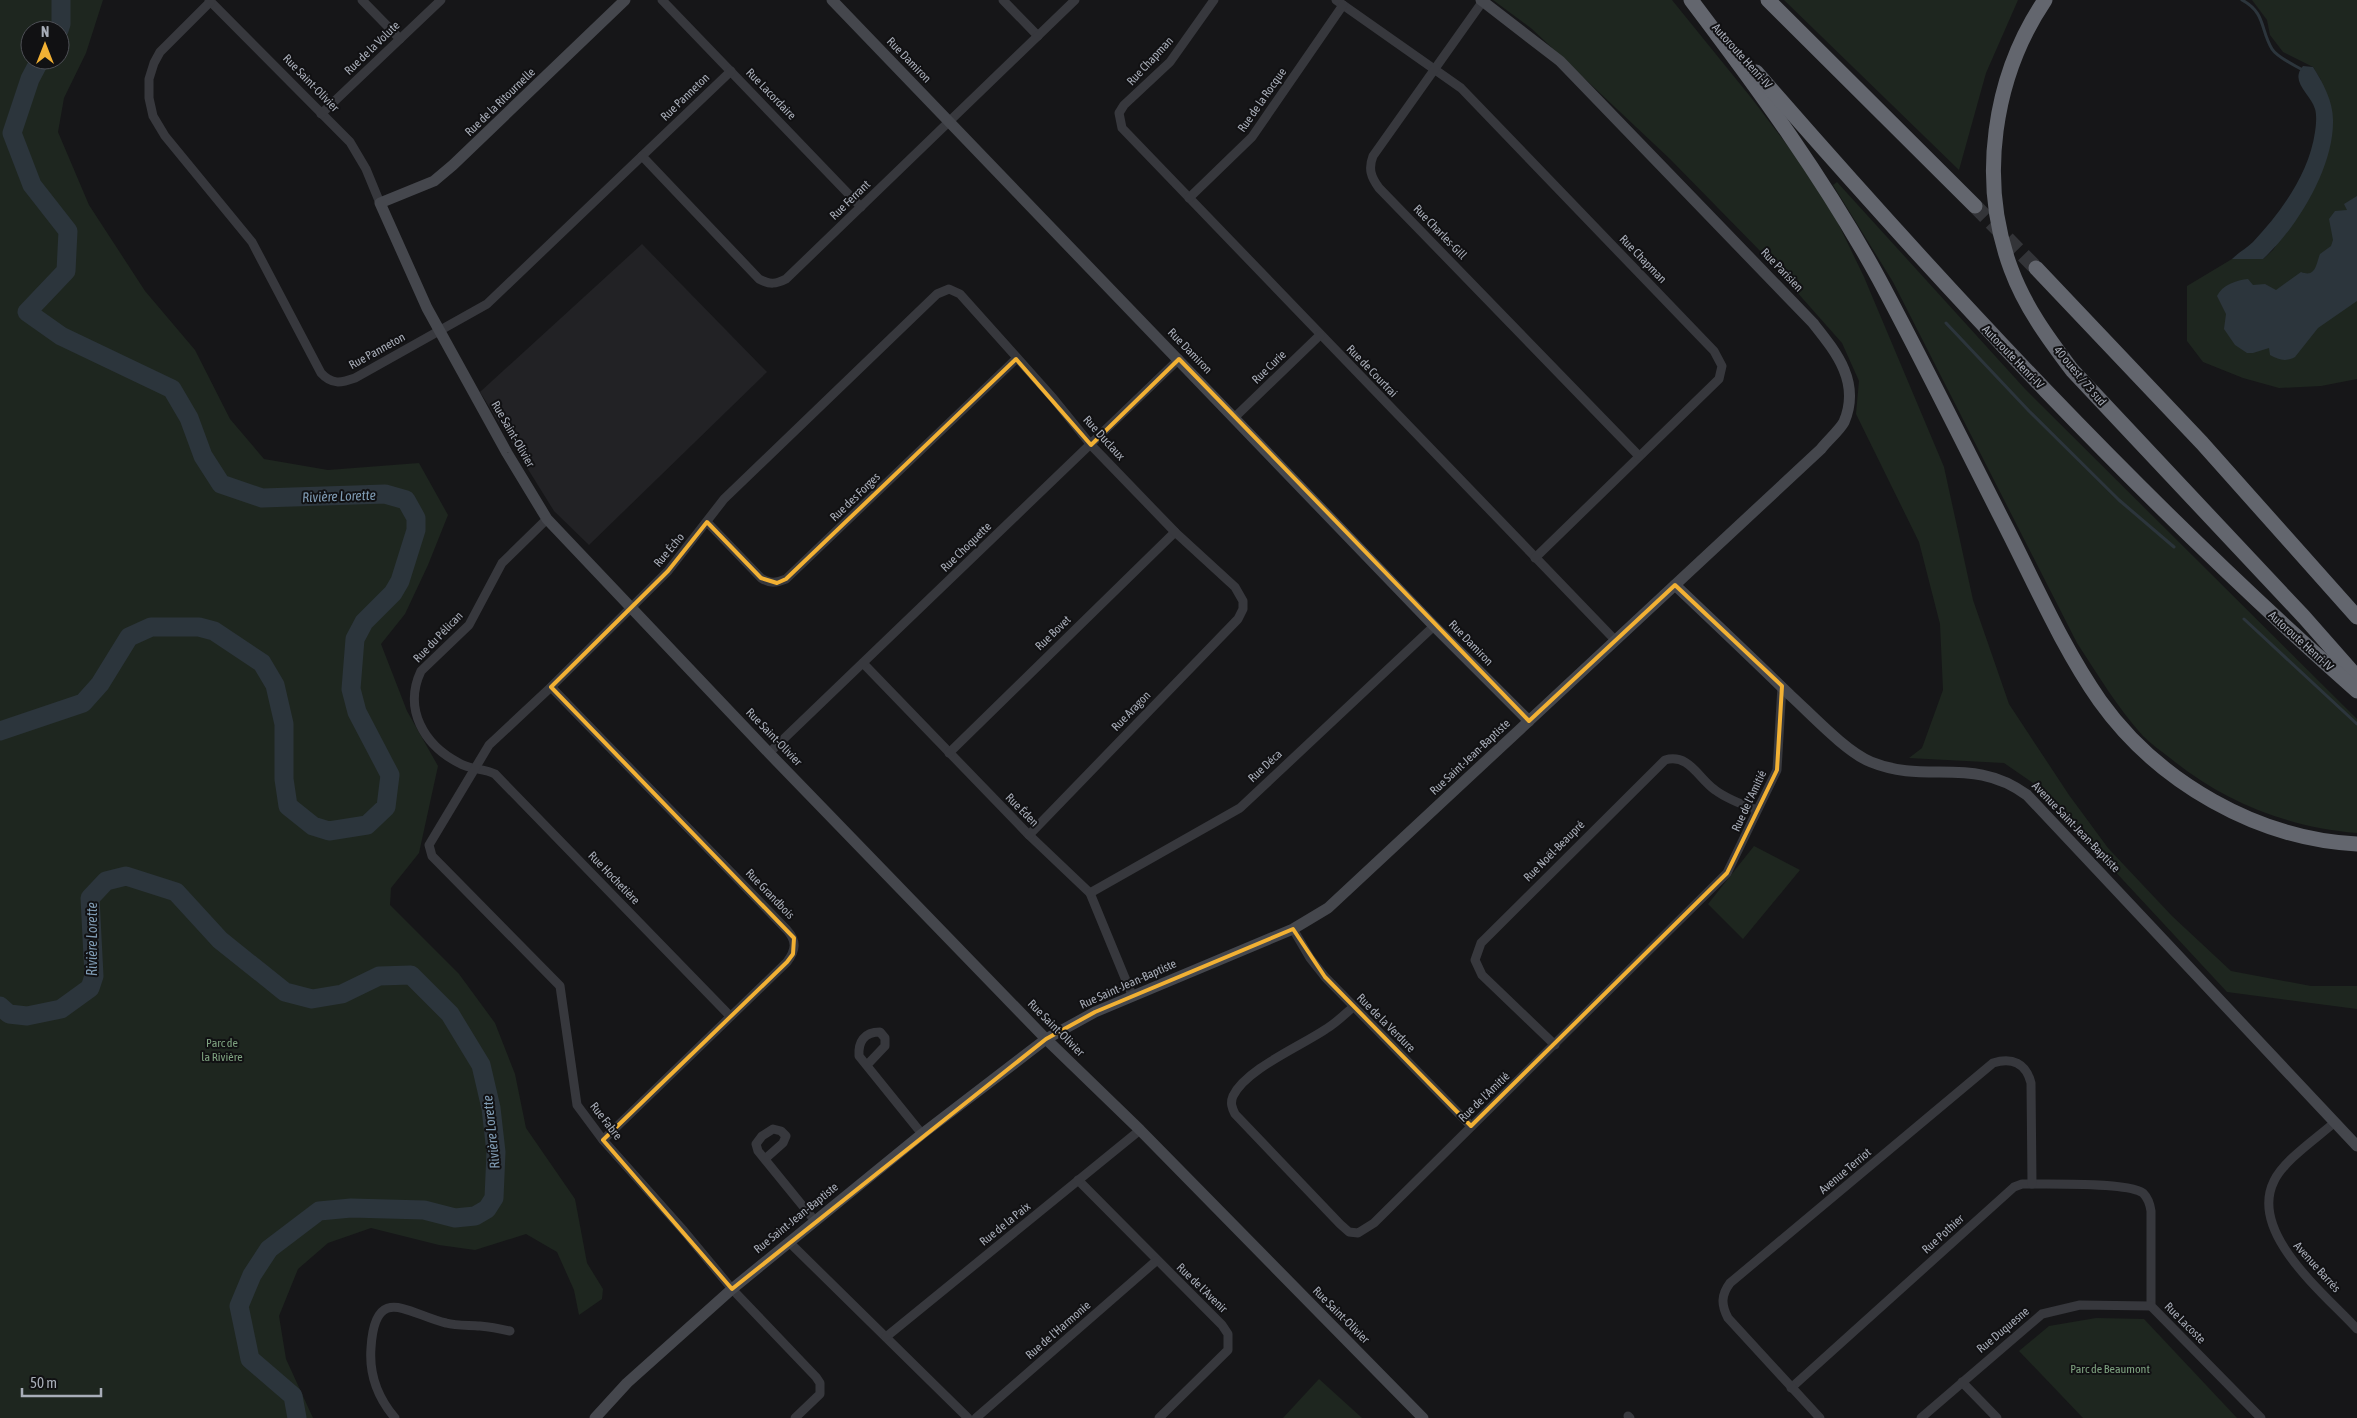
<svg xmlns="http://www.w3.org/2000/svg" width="2357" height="1418" viewBox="0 0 2357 1418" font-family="'Asap Condensed',sans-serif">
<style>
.built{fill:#222225}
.green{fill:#1e261f;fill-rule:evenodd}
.water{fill:#2c353c}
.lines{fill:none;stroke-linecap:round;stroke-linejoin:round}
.stream{stroke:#2c353c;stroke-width:3}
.river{stroke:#2c353c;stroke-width:19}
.highway-tunnel{stroke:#333438;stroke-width:15;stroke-dasharray:15 8;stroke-linecap:butt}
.street{stroke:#37383d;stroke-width:9}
.secondary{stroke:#45474d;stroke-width:11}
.highway{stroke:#63666e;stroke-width:15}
.marked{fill:none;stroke:#f2b134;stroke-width:4;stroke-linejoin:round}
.labels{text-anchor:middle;stroke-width:4;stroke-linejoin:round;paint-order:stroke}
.street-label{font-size:12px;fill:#a8adb8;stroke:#111113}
.park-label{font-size:12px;fill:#7fa381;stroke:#111113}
.water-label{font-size:14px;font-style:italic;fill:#7f9bb3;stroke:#111113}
</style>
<rect width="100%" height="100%" fill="#161618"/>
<!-- built -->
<path class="built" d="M642,244L767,372L589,545L554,511L480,392Z"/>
<!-- green -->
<g class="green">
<path d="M0,0H103L86,53L64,98L58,132L89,205L145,291L195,350L230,419L264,459L328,470L419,463L448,515L428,565L405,614L381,644L407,711L438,766L419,853L391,888L390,905L459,974L495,1023L515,1074L526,1128L575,1199L587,1263L603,1289L602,1299L579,1315L574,1290L557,1252L526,1234L475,1250L439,1245L371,1228L328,1243L298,1269L279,1316L286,1359L313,1418H0ZM30,30H60V60H30Z"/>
<path d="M1493,0H1672L1753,100L1824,194L1864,277L1944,467L1973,600L2009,704L2069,795L2108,848L2172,916L2231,971L2311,986H2357V1009L2227,992L2033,783L2004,763L1909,758L1922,748L1943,690L1940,624L1919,542L1856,414L1859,381L1842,343L1765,256L1670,159L1532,29Z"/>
<path d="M1784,0H2018L1986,73L1959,170Z"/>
<path d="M2252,0H2357V379L2321,386L2279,388L2243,378L2203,362L2187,341V286L2232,259H2263L2273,250L2311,195L2321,80L2313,67L2283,52L2270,35L2267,20Z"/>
<path d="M1837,182L2026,390L2357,719V833C2287,827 2224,802 2170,758C2161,751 2151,744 2143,736C2117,707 2098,675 2077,643L1893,282L1833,185Z"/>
<path d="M1754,846L1800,870L1743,939L1708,904Z"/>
<path d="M2096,1318L2144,1319L2237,1418H2083L2019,1351L2049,1326Z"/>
<path d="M1319,1379L1362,1418H1283Z"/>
</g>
<!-- water -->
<g class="water">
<path d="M2303,66L2313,67C2323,83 2333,101 2333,120C2334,167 2297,228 2263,259H2232C2239,252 2247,248 2253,242C2281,212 2309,174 2315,132C2316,126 2317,115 2315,109C2311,94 2289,82 2303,66Z"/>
<path d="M2357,196V301L2318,328L2295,357C2286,362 2279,360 2270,355L2269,348L2253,353H2247L2235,345L2224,329L2226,314L2217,296C2222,285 2237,280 2248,279L2253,285L2265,284L2276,290L2301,272C2316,278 2316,264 2320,254L2331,246L2333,240L2329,219L2335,211L2347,210L2344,204Z"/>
</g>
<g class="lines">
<!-- stream -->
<g class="stream">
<path d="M2242,0C2266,13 2260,29 2272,49C2277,57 2292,64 2301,69"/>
<path d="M1946,323L2029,411L2119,500L2174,547"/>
<path d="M2244,619L2357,724"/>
</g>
<!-- river -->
<g class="river">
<path d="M59,30L61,24V0"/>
<path d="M0,731L83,703L100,684L129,637L151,627H199L214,631L262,663L275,685L284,724V779L288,806L313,826L329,831L367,825L386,807L390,775L357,712L351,689L355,639L364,622L393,593L400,581L416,530V518L406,500L385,494L262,498L221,484L203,456L189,418L172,389L61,336L27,312L66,271L68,231L32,185L12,133L30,79L40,60"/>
<path d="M0,1006L9,1014L27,1016L61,1009L90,988L94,976L90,898L106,881L126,876L176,892L220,940L285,992L312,999L342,994L379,976L411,975L450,1014L481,1065L491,1108L496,1152L494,1198L487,1209L475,1216L455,1218L424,1210L351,1208L319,1211L269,1249L252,1275L239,1306L250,1359L293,1396L297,1418"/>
</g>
<!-- highway-tunnel -->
<path class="highway-tunnel" d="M1975,206L2036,268"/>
<!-- street -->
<g class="street">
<path d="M209,0L350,142L366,169L380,203"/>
<path d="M362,0L400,39"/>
<path d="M662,0L861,207"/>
<path d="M1003,0L1038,36"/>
<path d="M1214,0L1170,62L1124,105L1119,113L1122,128L1615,640"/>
<path d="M1336,0L1461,88L1714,351L1722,366L1719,379L1535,558"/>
<path d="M1483,1L1373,156C1368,169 1371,177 1379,188L1639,456"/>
<path d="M210,2L160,52L154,63L149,79V98L153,116L165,136L252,242L321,373C332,385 341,383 355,378L487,304L731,71"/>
<path d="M321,114L441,0"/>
<path d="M642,156L759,279C770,285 776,284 786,279L1075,0"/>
<path d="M1189,198L1252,137L1343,5"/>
<path d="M1235,417L1320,335"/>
<path d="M547,519L502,563L469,625L421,671C403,709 424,745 459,763C470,770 484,768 495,774L730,1016"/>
<path d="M707,522L761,578C770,584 776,583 786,579L1016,359"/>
<path d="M863,663L1029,835L1090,893L1132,995"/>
<path d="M551,687L787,930C797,941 796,950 787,962L603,1140"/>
<path d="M769,753L1179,359"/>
<path d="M949,753L1175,532"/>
<path d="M1090,893L1240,808L1434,626"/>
<path d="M1293,929L1310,958L1325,977L1471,1126"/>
<path d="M1353,1007C1344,1015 1336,1023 1326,1029C1301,1046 1246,1069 1233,1096C1230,1103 1232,1108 1235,1114L1340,1224L1349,1232L1358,1233L1374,1223L1727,873L1777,770L1782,686"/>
<path d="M1555,1045L1482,975L1475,960L1481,943L1665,760C1689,753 1698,778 1715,790C1727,799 1743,805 1757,810"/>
<path d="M867,1065L885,1046V1038L880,1032C864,1032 858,1042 859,1056L922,1134"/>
<path d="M2335,1122C2317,1138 2284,1160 2274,1181C2248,1233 2325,1294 2357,1329"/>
<path d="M765,1159L783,1143L786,1136L781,1131L773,1129L762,1136L756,1144L758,1151L815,1221"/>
<path d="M1078,1180L1222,1325L1228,1334V1350L1159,1418"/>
<path d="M789,1242L968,1418"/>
<path d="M886,1337L1140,1130"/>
<path d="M1962,1382L1997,1418"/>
<path d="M1791,1388L2014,1187L2022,1184C2044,1184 2129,1182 2143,1193C2148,1198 2150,1204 2151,1211V1306L2261,1418"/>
<path d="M1628,1416L1630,1418"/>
<path d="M395,1418C378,1398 369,1374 371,1348C375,1282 408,1314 446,1323C457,1326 469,1325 480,1326C491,1327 501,1329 510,1331"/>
<path d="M795,1418L820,1394V1383L816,1377L732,1289L684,1231L603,1140L577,1105L560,986L432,856L429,845L489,745L551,687L668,571L724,499L937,294L949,289L960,294L1053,398L1091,445L1175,532L1235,587L1243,601V609L1238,619L1029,835"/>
<path d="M976,1418L1156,1261"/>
<path d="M1820,1418L1728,1318C1721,1305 1721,1295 1730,1283L1993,1063C2012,1057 2026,1063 2031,1083L2032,1184"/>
<path d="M1921,1418L2042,1314L2080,1305L2151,1306"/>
</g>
<!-- secondary -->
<g class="secondary">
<path d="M625,0L453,165L434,181L380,203L427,308L507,453L547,519L769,753L1046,1039L1140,1130L1423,1418"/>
<path d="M832,0L1434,626L1529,721"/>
<path d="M1675,585C1713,621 1752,658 1790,695C1811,714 1846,752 1871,762C1927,785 1973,755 2027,795L2357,1146"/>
<path d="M595,1418L627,1383L732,1289L922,1134L1046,1039L1095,1012L1293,929L1328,908L1821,449C1827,441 1839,431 1844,422C1861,382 1836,352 1813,323L1560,61L1481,0"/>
</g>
<!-- highway -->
<g class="highway">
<path d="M1691,0C1759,90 1825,180 1879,279C1923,361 1964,445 2007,529C2036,586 2063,648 2100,701C2158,782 2257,839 2357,844"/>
<path d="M1768,0L1975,206"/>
<path d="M2045,0C1993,77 1978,181 2011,269C2025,307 2048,338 2072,370L2304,617L2357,677"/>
<path d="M1756,72C1945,289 2141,500 2357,691"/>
<path d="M2036,268L2202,443L2357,617"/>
</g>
</g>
<!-- marked area -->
<path class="marked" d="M1016,359L1091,445L1179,359L1529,721L1675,585L1782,686L1777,770L1727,873L1471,1126L1325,977L1293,929L1095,1012L1046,1039L732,1289L603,1140L787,962L793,954L794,938L551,687L668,571L707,522L761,578L777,583L786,579Z"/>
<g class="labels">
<!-- street labels -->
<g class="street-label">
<text transform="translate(372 48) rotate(-44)" y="4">Rue de la Volute</text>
<text transform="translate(1742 56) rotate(48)" y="4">Autoroute Henri-IV</text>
<text transform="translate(909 60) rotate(46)" y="4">Rue Damiron</text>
<text transform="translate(1150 61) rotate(-47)" y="4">Rue Chapman</text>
<text transform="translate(311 83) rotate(46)" y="4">Rue Saint-Olivier</text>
<text transform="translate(771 94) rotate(46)" y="4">Rue Lacordaire</text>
<text transform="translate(685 97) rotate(-44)" y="4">Rue Panneton</text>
<text transform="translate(1262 100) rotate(-55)" y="4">Rue de la Rocque</text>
<text transform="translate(500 102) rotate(-44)" y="4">Rue de la Ritournelle</text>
<text transform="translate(850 200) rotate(-44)" y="4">Rue Ferrant</text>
<text transform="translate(1440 232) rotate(46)" y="4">Rue Charles-Gill</text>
<text transform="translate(1643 259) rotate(46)" y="4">Rue Chapman</text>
<text transform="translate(1782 270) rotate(46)" y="4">Rue Parisien</text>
<text transform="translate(377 351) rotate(-29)" y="4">Rue Panneton</text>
<text transform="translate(1190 351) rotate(46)" y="4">Rue Damiron</text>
<text transform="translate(2013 357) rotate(46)" y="4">Autoroute Henri-IV</text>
<text transform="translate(1269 367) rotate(-44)" y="4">Rue Curie</text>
<text transform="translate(1372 371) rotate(46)" y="4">Rue de Courtrai</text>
<text transform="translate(2080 376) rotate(50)" y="4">40 ouest / 73 sud</text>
<text transform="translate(513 434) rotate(60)" y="4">Rue Saint-Olivier</text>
<text transform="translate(1104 438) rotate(48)" y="4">Rue Duclaux</text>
<text transform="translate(855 497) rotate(-44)" y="4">Rue des Forges</text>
<text transform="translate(966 547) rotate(-44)" y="4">Rue Choquette</text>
<text transform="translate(669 550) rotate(-50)" y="4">Rue Écho</text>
<text transform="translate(1053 633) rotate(-44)" y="4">Rue Bovet</text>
<text transform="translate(438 637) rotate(-46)" y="4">Rue du Pélican</text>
<text transform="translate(2301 641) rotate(42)" y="4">Autoroute Henri-IV</text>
<text transform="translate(1471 643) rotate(46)" y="4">Rue Damiron</text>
<text transform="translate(1131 711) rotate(-46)" y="4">Rue Aragon</text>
<text transform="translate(774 737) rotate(46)" y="4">Rue Saint-Olivier</text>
<text transform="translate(1470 757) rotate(-43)" y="4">Rue Saint-Jean-Baptiste</text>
<text transform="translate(1265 766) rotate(-43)" y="4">Rue Déca</text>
<text transform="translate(1749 801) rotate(-65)" y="4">Rue de l'Amitié</text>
<text transform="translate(1022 810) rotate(45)" y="4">Rue Éden</text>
<text transform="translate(2076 827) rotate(46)" y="4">Avenue Saint-Jean-Baptiste</text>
<text transform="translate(1554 851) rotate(-45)" y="4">Rue Noël-Beaupré</text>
<text transform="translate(614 878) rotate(46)" y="4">Rue Hochetière</text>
<text transform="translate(770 894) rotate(46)" y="4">Rue Grandbois</text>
<text transform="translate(1128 984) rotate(-24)" y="4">Rue Saint-Jean-Baptiste</text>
<text transform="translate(1386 1023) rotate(45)" y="4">Rue de la Verdure</text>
<text transform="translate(1056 1028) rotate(45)" y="4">Rue Saint-Olivier</text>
<text transform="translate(1484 1097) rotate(-44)" y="4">Rue de l'Amitié</text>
<text transform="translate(606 1121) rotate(52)" y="4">Rue Fabre</text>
<text transform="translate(1845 1171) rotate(-40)" y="4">Avenue Terriot</text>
<text transform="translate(796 1218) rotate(-39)" y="4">Rue Saint-Jean-Baptiste</text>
<text transform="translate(1005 1224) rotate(-39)" y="4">Rue de la Paix</text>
<text transform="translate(1943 1234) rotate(-42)" y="4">Rue Pothier</text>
<text transform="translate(2317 1267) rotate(48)" y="4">Avenue Barrès</text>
<text transform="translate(1202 1288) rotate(44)" y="4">Rue de l'Avenir</text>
<text transform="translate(1341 1315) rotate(45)" y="4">Rue Saint-Olivier</text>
<text transform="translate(2185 1323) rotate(45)" y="4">Rue Lacoste</text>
<text transform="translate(1058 1330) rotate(-41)" y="4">Rue de l'Harmonie</text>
<text transform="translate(2003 1330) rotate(-40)" y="4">Rue Duquesne</text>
</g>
<!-- park labels -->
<g class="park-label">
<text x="222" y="1047">Parc de<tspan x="222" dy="14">la Rivière</tspan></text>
<text x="2110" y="1373">Parc de Beaumont</text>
</g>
<!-- water labels -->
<g class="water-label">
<text transform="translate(339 496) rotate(-2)" y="5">Rivière Lorette</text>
<text transform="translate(92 939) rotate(-90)" y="5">Rivière Lorette</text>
<text transform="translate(491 1132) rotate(-96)" y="5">Rivière Lorette</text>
</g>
</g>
<!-- north arrow -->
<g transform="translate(45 45)"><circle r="24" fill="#111113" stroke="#4d4f55"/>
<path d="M0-4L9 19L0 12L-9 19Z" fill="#f2b134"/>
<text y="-8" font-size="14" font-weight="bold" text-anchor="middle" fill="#a8adb8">N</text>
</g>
<!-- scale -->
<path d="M22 1388v8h79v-8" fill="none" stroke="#a8adb8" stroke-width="2.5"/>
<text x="30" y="1388" font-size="15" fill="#a8adb8" stroke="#111113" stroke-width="4" paint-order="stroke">50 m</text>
</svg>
